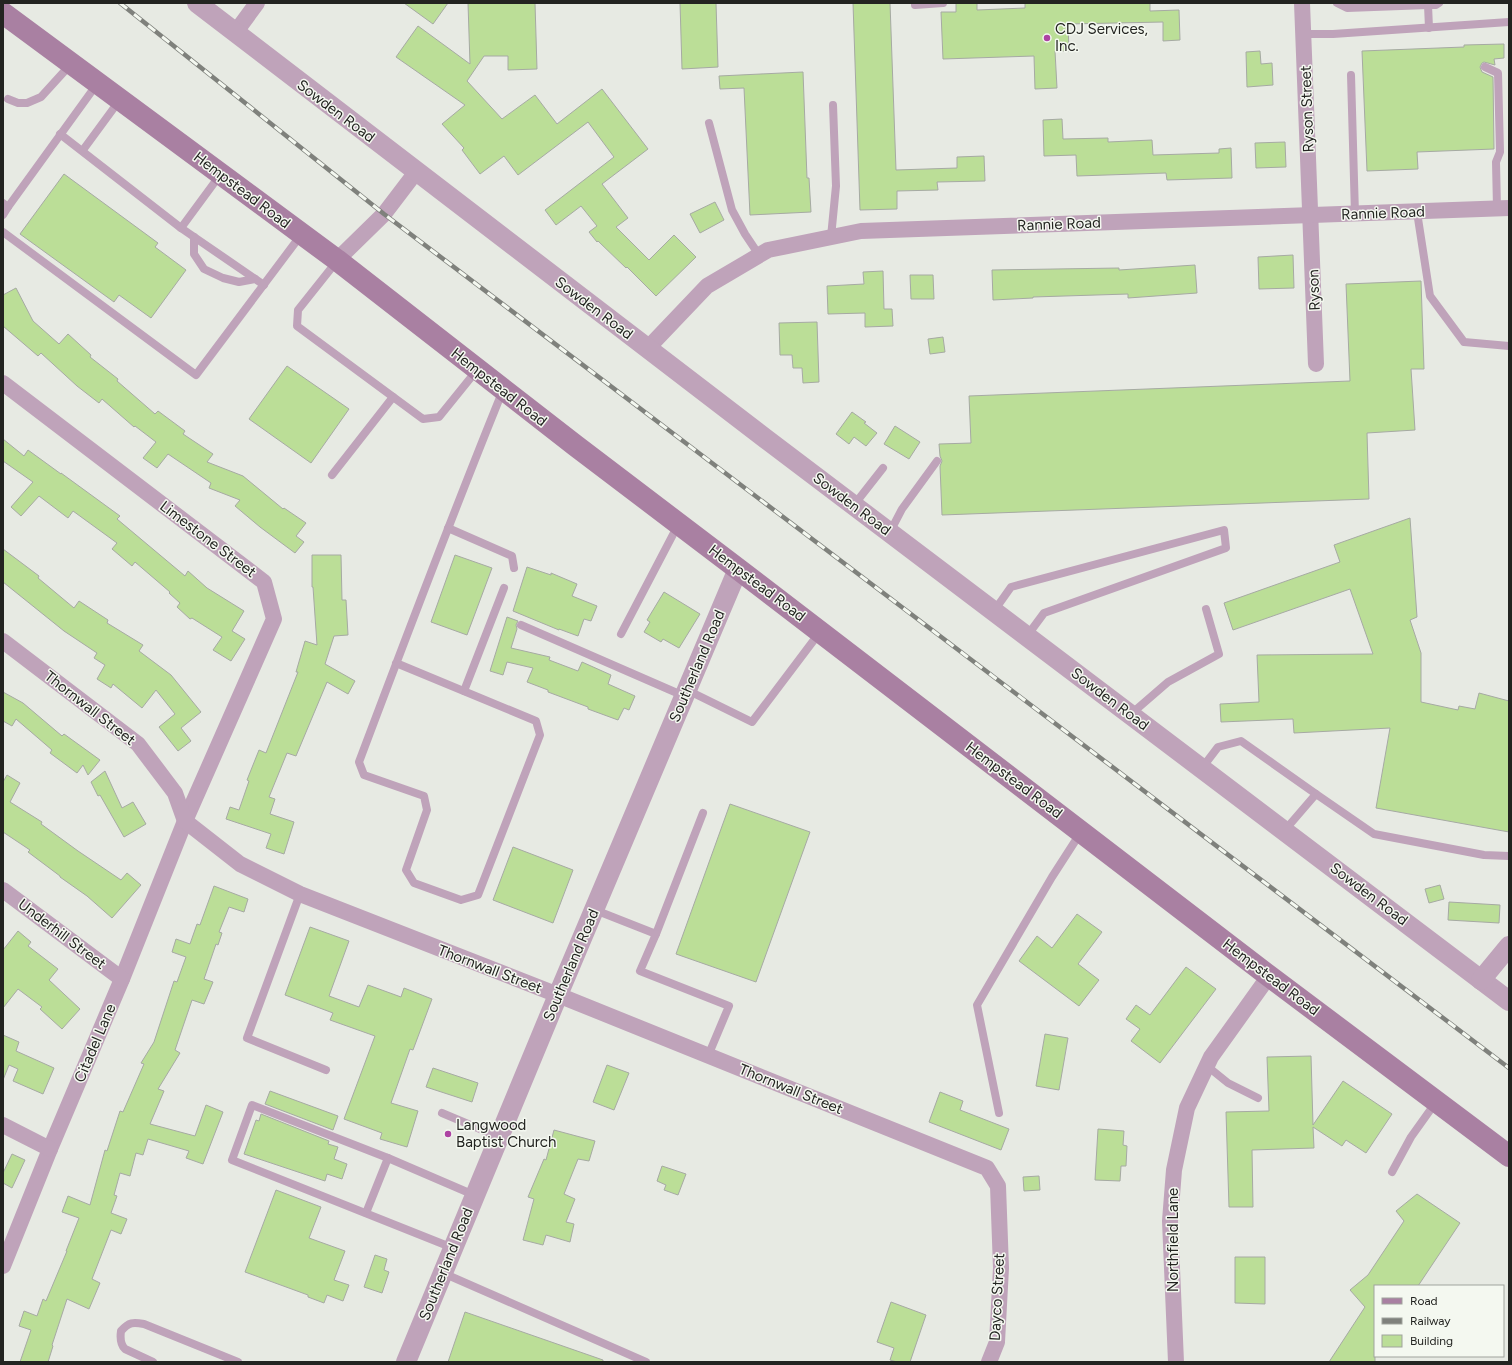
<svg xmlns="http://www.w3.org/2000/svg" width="1512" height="1365" viewBox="0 0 1512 1365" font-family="Figtree,sans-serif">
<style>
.building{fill:#bbde97;stroke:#a6aaa3}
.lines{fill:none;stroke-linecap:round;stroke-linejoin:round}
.service{stroke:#bfa3ba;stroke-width:8}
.minor{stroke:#bfa3ba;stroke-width:16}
.tertiary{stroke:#bfa3ba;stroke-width:20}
.secondary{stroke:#a980a2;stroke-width:22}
.rail-casing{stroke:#7f817c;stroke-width:4.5}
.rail{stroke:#f4f8f0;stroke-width:3;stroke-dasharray:9;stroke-linecap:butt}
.poi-dot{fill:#ad43a3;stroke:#f4f8f0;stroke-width:1.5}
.labels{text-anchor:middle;stroke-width:3;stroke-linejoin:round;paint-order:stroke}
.poi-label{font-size:15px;fill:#232421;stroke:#f4f8f0;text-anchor:start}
.street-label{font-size:15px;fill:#232421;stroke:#f4f8f0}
</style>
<rect width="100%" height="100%" fill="#e7eae3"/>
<!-- building -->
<g class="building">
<path d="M404,3H448L433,24Z"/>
<path d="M468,3H535L537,69L508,70V56H484L467,81L502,119L535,95L557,124L602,89L648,149L602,184L628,218L616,227L649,260L674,235L696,257L656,296L627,267L626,268L598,241L597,242L589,232L597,226L581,206L556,225L545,210L614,157L588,122L518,175L504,156L480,174L462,150L464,148L442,124L465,105L396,57L418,26L470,64Z"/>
<path d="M680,3H716L718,67L682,69Z"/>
<path d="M853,3H890L896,170L957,168V157L984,156L985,181L937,182L938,190L897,191V209L860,210Z"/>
<path d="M956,3H977V10L1025,8V3H1150V11L1179,10L1180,40L1163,41V22L1068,24L1069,51H1055L1057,88L1035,89L1034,56L943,59L941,12H956Z"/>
<path d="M1504,44V58L1494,59L1495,65L1484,62L1482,63L1480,67L1482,72L1493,77L1494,149L1417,152L1418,169L1367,171L1362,51L1464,47V45Z"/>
<path d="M1260,51L1261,64L1272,63L1273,85L1247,87L1246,52Z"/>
<path d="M803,72L807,178H809L811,212L750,215L744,88L720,89L719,76Z"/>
<path d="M1062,119L1063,139L1108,138V142L1152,140L1153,155L1219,153V149L1231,148L1232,178L1167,180L1166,173L1077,176L1076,155L1044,156L1043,120Z"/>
<path d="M1285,142L1286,167L1256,168L1255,143Z"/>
<path d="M64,174L158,243L155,247L186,270L151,318L119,295L114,302L20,234Z"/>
<path d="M715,202L724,220L700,233L690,214Z"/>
<path d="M1293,255L1294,288L1259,289L1258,257Z"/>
<path d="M1195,265L1197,293L1128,298V294L1033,297V298L993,300L992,270L1119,268V270Z"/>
<path d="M883,271L884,309H892L893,326L865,327V313L828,314L827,286L864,284L863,272Z"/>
<path d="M910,275H933L934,299H911Z"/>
<path d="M1421,281L1424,369H1411L1415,430L1367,433L1369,499L942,515L940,466L942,461L940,456L939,444L971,443L969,396L1350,381L1346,284Z"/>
<path d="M16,288L33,321L59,344L68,334L91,355L90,357L118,379L117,381L155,414L158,411L185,431L183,434L213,454L207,462L243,476L283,509L284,508L306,523L296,536L304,542L295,553L260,527L235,506L240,500L209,488L211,483L168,454L157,468L143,458L156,442L135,426L134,427L102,399L99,403L77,386L41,353L38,356L3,326V295Z"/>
<path d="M817,322L819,382L803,383L802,368H793L792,355H780L779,323Z"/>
<path d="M943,337L945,352L930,354L928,339Z"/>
<path d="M287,366L349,409L311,463L249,419Z"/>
<path d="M852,412L866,422L864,423L877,433L866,446L854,437L849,444L836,434Z"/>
<path d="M895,426L920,442L909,459L884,444Z"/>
<path d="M3,439L24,456L28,450L61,474V473L120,516L117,519L185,576L188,571L207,588L244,611L232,631L245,639L231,661L213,650L222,637L192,618L190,619L177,607L180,603L169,593L170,592L135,562L132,566L112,549L117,543L73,511L68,518L39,496L21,516L11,507L33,482L3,461Z"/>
<path d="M1410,518L1417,617L1410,620L1421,653V702L1458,710L1459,706L1475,709L1479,693L1509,701V832L1376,808L1390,728L1294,733L1293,719L1221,722L1220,704L1259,702L1257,655L1373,654L1350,589L1233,630L1224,603L1340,562L1334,545Z"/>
<path d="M3,549L39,576L38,578L74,608L79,601L108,620L107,623L143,645L139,651L171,675L201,712L181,728L191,741L178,751L159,727L175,714L156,690L142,708L113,684L111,688L97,679L105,665L94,658L97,653L64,631L3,582Z"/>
<path d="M312,555H341L342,600H346L348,635L334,636L325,664L355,681L348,694L327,682L296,756L287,753L269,797L275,799L270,814L294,822L284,854L266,848L271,834L226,819L230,807L239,810L249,781L247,780L259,750L266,753L298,672H296L305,641L317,645L313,587H312Z"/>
<path d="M455,555L492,568L467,635L431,622Z"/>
<path d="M527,567L551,575V573L577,584L572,596L597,606L591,621L584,619L578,636L559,629V630L513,611Z"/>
<path d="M664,592L700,614L679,648L663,639L661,642L644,632L650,622L647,620Z"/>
<path d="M507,617L518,621L516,625L517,629L511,648L550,657L549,660L578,671L582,662L611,675L608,684L635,696L629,710L624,708L618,720L588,709V707L548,692V690L527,682L533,668L507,662L503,675L490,671Z"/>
<path d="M3,692L23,703L62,736L64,734L100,760L88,775L83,765L77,773L50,753L52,750L16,719L12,726L3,721Z"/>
<path d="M105,771L122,808L133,802L146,824L124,837L100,795L98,796L91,782Z"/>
<path d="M7,775L20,783L10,802L42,822L41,824L78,851L121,880L127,873L141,885L112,918L87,896L60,877V876L28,852L30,850L3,832V782Z"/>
<path d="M730,804L810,832L756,982L676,954Z"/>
<path d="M513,847L573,870L553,923L493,900Z"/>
<path d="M1440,885L1444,899L1429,903L1425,889Z"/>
<path d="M214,886L248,899L244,912L229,907L219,932L222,933L218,945L216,944L204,979L213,982L204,1004L192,1000L175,1050L180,1053L158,1089L164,1091L150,1124L195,1136L206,1105L223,1112L203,1164L186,1158L189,1151L148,1139L143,1155L136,1153L130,1176L120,1173L114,1195L117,1196L111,1213L127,1219L121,1234L111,1230L92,1279L100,1283L89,1309L67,1299L52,1345L53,1346L48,1362H20L31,1330L19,1326L24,1311L37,1316L43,1299L46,1301L67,1251H66L79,1218L62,1212L68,1196L90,1205L105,1150L107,1151L120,1111L123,1112L144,1064L141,1063L154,1042L174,981L177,982L186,957L172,952L176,939L190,944L197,924L200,925Z"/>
<path d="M1449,902L1500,905L1499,923L1448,920Z"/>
<path d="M1077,914L1102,932L1078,964L1099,980L1079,1006L1019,961L1037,936L1052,948Z"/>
<path d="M310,927L349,941L329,996L359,1007L368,985L401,997L404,988L432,999L413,1050L410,1049L391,1103L418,1111L407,1147L380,1139L382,1133L344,1119L375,1036L330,1020L333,1013L285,995Z"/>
<path d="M18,931L31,942L28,946L58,969L49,980L80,1009L62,1029L40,1009L42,1007L18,989L3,1008V950Z"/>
<path d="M1186,967L1216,989L1160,1063L1131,1041L1140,1029L1126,1019L1136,1005L1150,1015Z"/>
<path d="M1045,1034L1068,1038L1059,1090L1036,1086Z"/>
<path d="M3,1035L19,1042L16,1051L54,1068L43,1094L13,1081L18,1069L9,1065L3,1080Z"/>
<path d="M1311,1056L1313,1125L1343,1081L1392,1114L1366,1153L1346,1140L1342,1146L1313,1127L1314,1148L1252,1150L1253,1207H1229L1226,1112L1269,1111L1267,1057Z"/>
<path d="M607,1065L629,1073L614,1110L593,1102Z"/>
<path d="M433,1068L478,1083L472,1102L426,1087Z"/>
<path d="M270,1091L338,1116L333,1130L265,1104Z"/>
<path d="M940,1092L963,1101L960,1110L1009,1129L1001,1150L929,1122Z"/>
<path d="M261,1114L329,1141L328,1144L338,1147L334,1159L347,1164L342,1179L327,1174L325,1181L244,1154L256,1120L259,1121Z"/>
<path d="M1098,1129L1124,1131L1123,1145L1127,1146L1126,1166H1121L1120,1181L1095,1180Z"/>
<path d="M554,1130L595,1141L589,1161L578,1159L564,1194L575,1199L566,1222L574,1224L570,1242L546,1235L543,1245L523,1240L534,1199L528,1197L544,1159L546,1160Z"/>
<path d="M12,1154L25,1160L12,1188L3,1183V1173Z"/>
<path d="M662,1166L686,1174L678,1195L664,1190L666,1185L657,1181Z"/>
<path d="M1039,1176L1040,1190L1024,1191L1023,1177Z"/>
<path d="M276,1190L321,1207L309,1238L345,1251L334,1280L349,1285L343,1301L327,1295L324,1303L308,1297V1295L245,1272Z"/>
<path d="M1417,1194L1460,1223L1418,1286H1375V1362H1329L1365,1307L1350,1290L1368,1275L1404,1221L1396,1211Z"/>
<path d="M375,1255L387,1259L384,1270L389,1272L382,1293L364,1287Z"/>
<path d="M1235,1257H1265V1304L1235,1303Z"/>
<path d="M891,1302L926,1315L910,1362H897L890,1360L894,1348L877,1342Z"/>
<path d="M465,1312L603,1360V1362H448Z"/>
</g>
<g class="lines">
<!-- service -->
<g class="service">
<path d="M1337,3L1347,8L1428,5H1436L1439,3"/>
<path d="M915,5L943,3"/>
<path d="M1428,5L1429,28"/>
<path d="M1304,34H1333L1509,22"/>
<path d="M1485,67L1498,73L1500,152L1496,162L1497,208"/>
<path d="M1351,75L1355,214"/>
<path d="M8,99L18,103H27L41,97L71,64"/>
<path d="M709,123L732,210L745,234L759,255"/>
<path d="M60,134L181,228L264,285"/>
<path d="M83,150L119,101"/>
<path d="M3,203L8,207L3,215"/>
<path d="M8,207L97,84"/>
<path d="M1417,212L1430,296L1464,342L1509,346"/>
<path d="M181,228L220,175"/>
<path d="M3,232L196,375L301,235"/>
<path d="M194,237V254L204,269L223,278L239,282L255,279"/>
<path d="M831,237L836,186L833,105"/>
<path d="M337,261L298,310L297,326L423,419L439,417L477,370"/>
<path d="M332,475L393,397"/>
<path d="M854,505L883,468"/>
<path d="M448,528L512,556L514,568"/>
<path d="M890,532L902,509L937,461"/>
<path d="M994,611L1011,587L1224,530L1226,548L1044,613L1027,636"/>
<path d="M521,625L684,696"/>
<path d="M621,634L678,525"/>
<path d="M396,663L536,721L540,735L478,895L461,900L414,883L406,870L427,810L424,796L364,775L359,762C406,637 453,513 503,390"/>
<path d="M687,690L752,722L820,632"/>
<path d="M464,691L504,588"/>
<path d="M1131,714L1168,682L1219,654L1206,609"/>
<path d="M1202,768L1218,747L1241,741L1316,794"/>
<path d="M1285,830L1316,794L1374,834L1484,855L1509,856"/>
<path d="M300,894L247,1038L326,1070"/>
<path d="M595,910L656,934L703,813"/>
<path d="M656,934L640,971L729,1006L708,1056"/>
<path d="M1207,1066L1228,1083L1258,1098"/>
<path d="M442,1113L499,1137"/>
<path d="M999,1113L977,1005L1052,877L1081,832"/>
<path d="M1392,1172L1411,1137L1436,1102"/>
<path d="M366,1213L388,1158"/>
<path d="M453,1248L232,1160L252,1105L388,1158L474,1195"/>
<path d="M443,1273L646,1362"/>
<path d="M153,1362L125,1349C120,1344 120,1338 121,1331C129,1322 133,1322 144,1324L238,1362"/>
</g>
<!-- minor -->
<g class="minor">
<path d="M1302,3L1316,364"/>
<path d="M235,33L257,3"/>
<path d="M337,260L384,214L416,172"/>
<path d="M647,349L707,286L768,250L861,231L1509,208"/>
<path d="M3,383L264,582L274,619L185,821L122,979L50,1149L3,1266"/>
<path d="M3,641L138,744L175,793L185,821L240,864L300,894L558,995L987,1168L998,1186L1001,1268L997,1342L989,1362"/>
<path d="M3,890L122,979"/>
<path d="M3,1125L50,1149"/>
<path d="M1176,1362L1170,1221L1174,1170L1187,1108L1211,1057L1269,976"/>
</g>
<!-- tertiary -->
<g class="tertiary">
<path d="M197,3L766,439L1509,1001"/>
<path d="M1481,980L1509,946"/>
<path d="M406,1362L558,995L738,569"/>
</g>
<!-- secondary -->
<path class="secondary" d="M3,13L337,260L576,446L738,569L1269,976L1509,1156"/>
<!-- rail casing -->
<g class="rail-casing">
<path id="rail" d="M120,3L384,214L1509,1068"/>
</g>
<!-- rail -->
<use href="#rail" class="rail"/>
</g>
<!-- markers -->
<g class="poi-dot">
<circle cx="1047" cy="38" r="4"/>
<circle cx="448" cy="1134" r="4"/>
</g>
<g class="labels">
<!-- poi labels -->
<g class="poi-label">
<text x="1055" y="34">CDJ Services,<tspan x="1055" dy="17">Inc.</tspan></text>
<text x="456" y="1130">Langwood<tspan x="456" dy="17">Baptist Church</tspan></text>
</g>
<!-- street labels -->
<g class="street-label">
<text transform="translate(1307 109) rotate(-92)" y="5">Ryson Street</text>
<text transform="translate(336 111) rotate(37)" y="5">Sowden Road</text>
<text transform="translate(242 190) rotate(37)" y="5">Hempstead Road</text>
<text transform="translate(1383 213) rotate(-2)" y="5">Rannie Road</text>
<text transform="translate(1059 224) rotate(-2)" y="5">Rannie Road</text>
<text transform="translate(1314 290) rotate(-92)" y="5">Ryson</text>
<text transform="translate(594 308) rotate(37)" y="5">Sowden Road</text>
<text transform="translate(499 387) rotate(38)" y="5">Hempstead Road</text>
<text transform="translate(852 504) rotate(37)" y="5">Sowden Road</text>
<text transform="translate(208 539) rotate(37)" y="5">Limestone Street</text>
<text transform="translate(757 583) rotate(37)" y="5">Hempstead Road</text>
<text transform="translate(697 666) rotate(-67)" y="5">Southerland Road</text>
<text transform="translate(1110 699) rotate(37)" y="5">Sowden Road</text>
<text transform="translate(90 708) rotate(38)" y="5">Thornwall Street</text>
<text transform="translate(1014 780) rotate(37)" y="5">Hempstead Road</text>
<text transform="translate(1369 894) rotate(37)" y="5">Sowden Road</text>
<text transform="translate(62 934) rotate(37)" y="5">Underhill Street</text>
<text transform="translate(571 965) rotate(-67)" y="5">Southerland Road</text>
<text transform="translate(490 969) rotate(21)" y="5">Thornwall Street</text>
<text transform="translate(1271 977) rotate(37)" y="5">Hempstead Road</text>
<text transform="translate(95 1043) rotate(-67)" y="5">Citadel Lane</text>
<text transform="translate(791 1089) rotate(22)" y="5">Thornwall Street</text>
<text transform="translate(1173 1240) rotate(-90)" y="5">Northfield Lane</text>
<text transform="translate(446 1264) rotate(-68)" y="5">Southerland Road</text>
<text transform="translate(997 1297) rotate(-87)" y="5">Dayco Street</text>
</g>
</g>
<!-- border -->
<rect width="1512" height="1365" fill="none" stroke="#232421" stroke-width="8"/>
<!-- legend -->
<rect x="1374" y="1285" width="130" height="72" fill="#f4f8f0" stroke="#a0a39d"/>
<rect x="1382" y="1298" width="20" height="6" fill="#a980a2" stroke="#a0a39d"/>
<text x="1410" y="1305" font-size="12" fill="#232421">Road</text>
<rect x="1382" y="1318" width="20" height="6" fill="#7f817c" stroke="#a0a39d"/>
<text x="1410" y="1325" font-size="12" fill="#232421">Railway</text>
<rect x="1382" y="1335" width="20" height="12" fill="#bbde97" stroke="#a0a39d"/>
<text x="1410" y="1345" font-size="12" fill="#232421">Building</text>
</svg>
